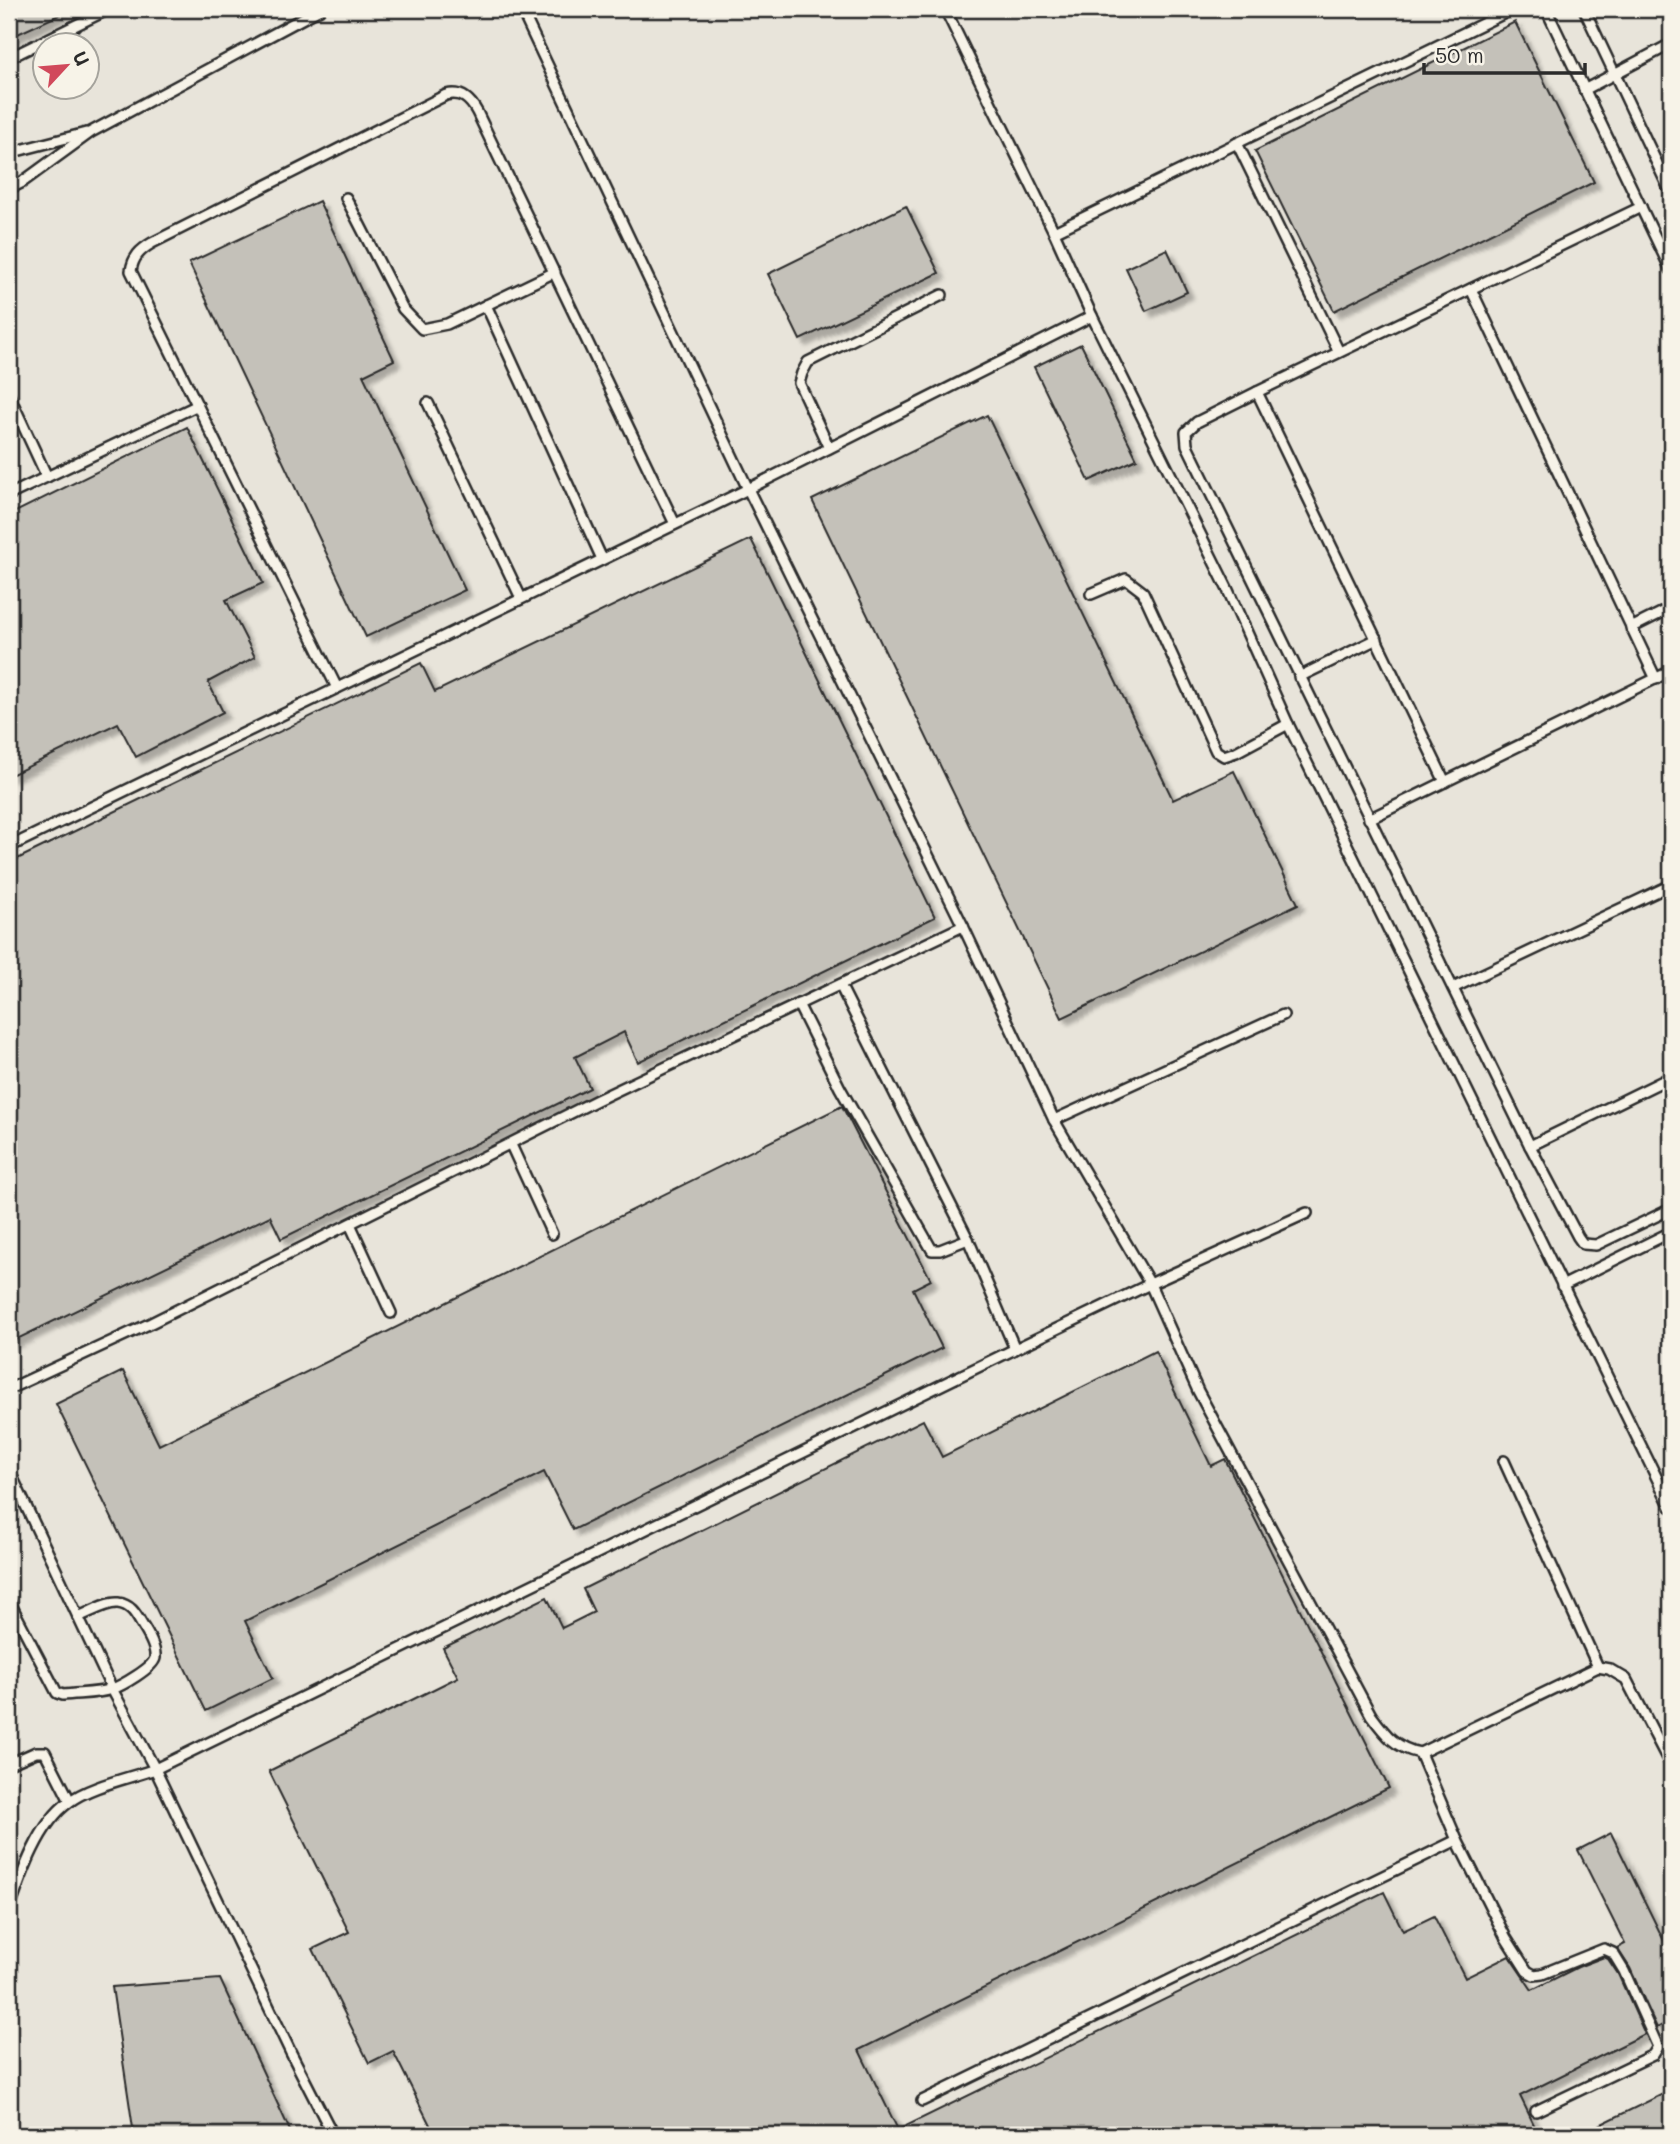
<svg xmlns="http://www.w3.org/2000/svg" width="1680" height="2144" viewBox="0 0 1680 2144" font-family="Mali,sans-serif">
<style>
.built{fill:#e8e4da;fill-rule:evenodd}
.building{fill:#c4c1b9;stroke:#2b2b2b;stroke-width:2;filter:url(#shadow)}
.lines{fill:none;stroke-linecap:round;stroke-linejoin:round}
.lane-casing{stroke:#2b2b2b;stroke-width:14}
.lane{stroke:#f7f3e8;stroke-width:9}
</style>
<defs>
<filter id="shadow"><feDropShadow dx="6" dy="6" stdDeviation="2" flood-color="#0004"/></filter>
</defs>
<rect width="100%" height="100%" fill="#f7f3e8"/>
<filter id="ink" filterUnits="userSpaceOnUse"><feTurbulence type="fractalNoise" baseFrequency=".0143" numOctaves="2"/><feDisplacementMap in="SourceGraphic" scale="14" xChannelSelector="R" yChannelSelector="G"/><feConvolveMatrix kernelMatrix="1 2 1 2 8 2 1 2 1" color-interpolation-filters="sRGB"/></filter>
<g filter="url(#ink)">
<!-- built -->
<path class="built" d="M9,9H1671V2135H9ZM46,46H88V88H46Z"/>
<!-- building -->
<g class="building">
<path d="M9,9H72L9,38Z"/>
<path d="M1515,22L1594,182L1334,311L1255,151Z"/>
<path d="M319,201L394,360L363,375L465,590L366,637L189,263Z"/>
<path d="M906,206L939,273L800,340L768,274Z"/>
<path d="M1167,249L1187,292L1146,311L1126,268Z"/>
<path d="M1081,344L1137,459L1089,481L1034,367Z"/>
<path d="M987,415L1173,800L1234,771L1298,904L1062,1018L812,500Z"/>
<path d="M187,427L263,583L226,600L255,657L208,682L223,712L136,757L118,723L9,776V515Z"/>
<path d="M751,539L935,917L638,1062L624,1032L575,1057L590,1088L281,1239L270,1216L9,1343V863L421,663L435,692Z"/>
<path d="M842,1106L931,1280L913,1289L942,1348L573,1530L544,1472L245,1621L273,1678L206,1711L56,1404L123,1371L159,1445Z"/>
<path d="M1155,1351L1211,1466L1225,1459L1389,1788L859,2050L898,2130L1384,1892L1403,1931L1434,1916L1465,1978L1509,1956L1532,1990L1578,1967L1604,1957L1608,1959L1618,1974L1645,2034L1520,2096L1539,2135H435L393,2051L369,2063L313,1949L349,1932L269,1771L458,1677L443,1648L547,1597L562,1628L594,1612L583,1589L923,1420L942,1457Z"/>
<path d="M1611,1833L1671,1955V2021L1657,2028L1630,1968L1617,1948L1625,1944L1578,1850Z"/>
<path d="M220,1979L292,2135H134L112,1987Z"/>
<path d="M1671,2090V2135H1579Z"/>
</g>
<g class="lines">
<!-- lane casing -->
<g class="lane-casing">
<g id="lane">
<path d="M521,9L748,489L963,926L1054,1120L1150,1284L1198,1391L1371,1715C1385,1734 1395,1748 1420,1753L1457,1840L1506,1938L1527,1971L1534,1975L1542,1974L1604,1949L1613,1953L1624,1971L1658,2047L1653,2055L1536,2111"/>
<path d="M945,9L1054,232L1092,316L1227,588L1288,724L1671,1507"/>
<path d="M1546,9L1671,270"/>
<path d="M1584,9L1671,193"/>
<path d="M9,58L109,9"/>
<path d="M1584,90L1671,44"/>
<path d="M1237,143L1339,352"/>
<path d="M9,153L86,133"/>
<path d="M9,189L21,183L91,132L320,9"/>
<path d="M346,198L403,309L422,329L447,324L555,272"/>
<path d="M1641,207L1257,392L1197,422L1186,432L1187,445L1530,1146L1578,1237L1583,1244L1596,1245L1671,1209"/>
<path d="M1054,232L1513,9"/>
<path d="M1471,289L1656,679"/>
<path d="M486,305L602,559"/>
<path d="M1257,392L1445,782"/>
<path d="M9,395L47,477"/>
<path d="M428,403L521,598"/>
<path d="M829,448L799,383L802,373L808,362L942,295"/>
<path d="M9,495L198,405"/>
<path d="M1091,594L1126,579L1143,592L1216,751L1224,756L1236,752L1288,724"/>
<path d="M1631,628L1671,608"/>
<path d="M1299,677L1377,639"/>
<path d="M337,688L131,271C133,257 140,250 152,243L446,95C461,91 470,99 477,112L675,524"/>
<path d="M1369,819L1671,671"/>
<path d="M9,847L748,489L1092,316"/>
<path d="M840,985L968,1239L1015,1349"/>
<path d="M1453,988L1671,885"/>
<path d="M798,1004L840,1088L932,1250H940L968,1239"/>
<path d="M1054,1120L1283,1015"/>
<path d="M511,1145L552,1234"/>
<path d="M1530,1146L1671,1077"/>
<path d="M350,1224L391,1313"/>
<path d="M1562,1286L1671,1232"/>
<path d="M9,1389L151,1323L597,1100L963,926"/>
<path d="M1504,1461L1598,1667"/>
<path d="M9,1470L112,1689L155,1769L291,2053L333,2135"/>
<path d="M9,1601L57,1693L63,1695C79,1693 97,1694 112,1689C121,1686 153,1668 155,1658C156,1649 149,1636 144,1628C137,1617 133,1605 118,1603C106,1602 89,1613 78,1617"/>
<path d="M1420,1753L1598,1667L1609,1669L1626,1679L1671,1766"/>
<path d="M9,1764L36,1752H45L70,1801"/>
<path d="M9,1911C21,1876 38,1824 69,1802C90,1786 130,1778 155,1769L1015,1349L1150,1284L1307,1213"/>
<path d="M922,2101L1457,1840"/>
</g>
</g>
<!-- lane -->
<use href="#lane" class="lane"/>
</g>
</g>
<!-- margin -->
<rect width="1680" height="2144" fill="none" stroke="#f7f3e8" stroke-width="35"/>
<rect x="18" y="18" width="1645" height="2109" fill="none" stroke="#2b2b2b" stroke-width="2.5" filter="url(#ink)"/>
<!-- north arrow -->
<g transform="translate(66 66) rotate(64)"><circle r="33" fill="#f7f3e8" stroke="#a5a39c" stroke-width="2"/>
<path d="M0-5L12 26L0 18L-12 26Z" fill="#d1495b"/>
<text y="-10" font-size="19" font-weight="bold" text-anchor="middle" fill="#2b2b2b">U</text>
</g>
<!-- scale -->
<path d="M1424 63v10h161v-10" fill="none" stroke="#2b2b2b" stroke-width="3.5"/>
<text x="1435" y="63" font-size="21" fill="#2b2b2b" stroke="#f7f3e8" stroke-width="5" paint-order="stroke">50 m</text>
</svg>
